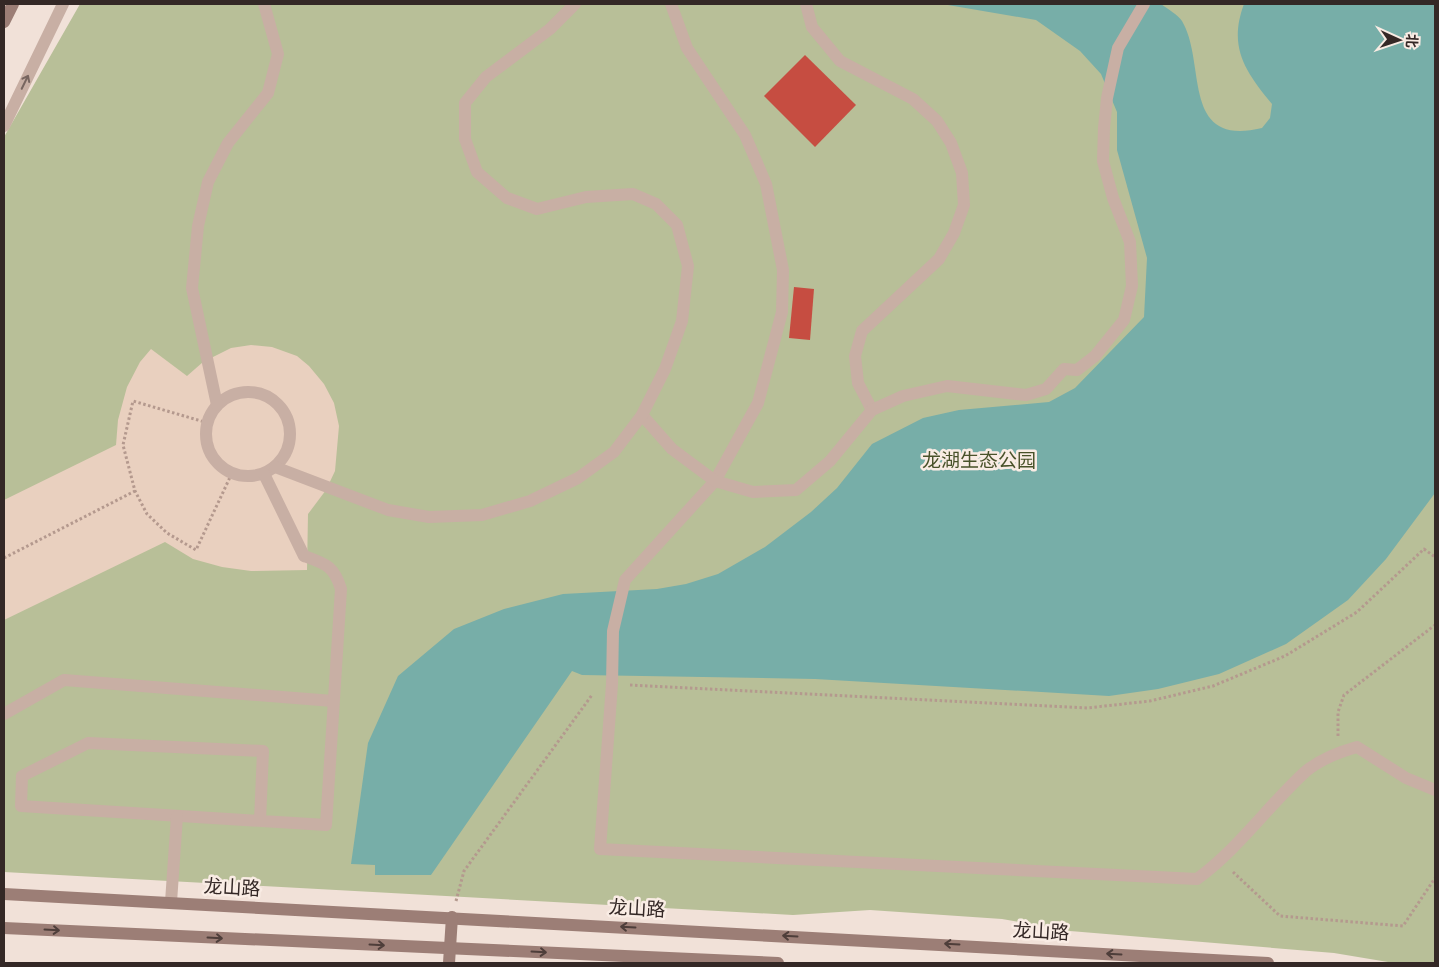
<svg xmlns="http://www.w3.org/2000/svg" width="1439" height="967" viewBox="0 0 1439 967" font-family="'Alegreya Sans','Noto Sans SC',sans-serif">
<style>
.green{fill:#b8bf98}
.plaza{fill:#e9d0bf}
.water{fill:#77aea8}
.building{fill:#c64d41}
.lines{fill:none;stroke-linecap:round;stroke-linejoin:round}
.path{stroke:#b4998e;stroke-width:3;stroke-dasharray:2.5 2.5;stroke-linecap:butt}
.street{stroke:#c8afa4;stroke-width:12}
.secondary{stroke:#9c7e76;stroke-width:12}
.oneway{stroke:#77655f}
.oneway2{stroke:#4e3e3a}
.labels{text-anchor:middle;stroke-width:5;stroke-linejoin:round;paint-order:stroke}
.park-label{font-size:19px;fill:#49522a;stroke:#f9ece4}
.street-label{font-size:19px;fill:#342826;stroke:#f9ece4}
</style>
<rect width="100%" height="100%" fill="#f1e1d8"/>
<!-- green -->
<path class="green" d="M80,4H1435V963H1394L1334,953L1070,931L1002,919L870,910L793,915L4,872V137Z"/>
<!-- plaza -->
<path class="plaza" d="M251,345L272,347L297,356L309,366L324,384L334,403L339,426L335,471L326,490L308,514L307,570L251,571L222,567L193,559L165,542L4,620V500L116,445L118,420L127,387L140,362L151,349L187,376L203,362L231,348Z"/>
<!-- water -->
<path class="water" d="M942,4H1161C1168,9 1178,15 1182,21C1207,63 1180,148 1262,128L1270,118L1272,104C1245,71 1228,47 1244,4H1435V493L1386,559L1348,600L1286,644L1219,674L1158,689L1109,696L815,679L582,675L572,671L431,875H375V865L351,864L368,743L398,676L454,629L504,609L563,594L657,589L686,584L718,574L765,547L811,512L837,488L872,444L923,418L959,410L1049,402L1075,388L1144,317L1147,258L1117,150V112L1101,74L1080,51L1036,20Z"/>
<!-- building -->
<g class="building">
<path d="M805,55L856,105L815,147L764,96Z"/>
<path d="M794,287L814,289L810,340L789,338Z"/>
</g>
<g class="lines">
<!-- path -->
<g class="path">
<path d="M208,423L133,401L123,445L135,491L147,514L167,533L196,550L232,473"/>
<path d="M4,558L135,491"/>
<path d="M630,685L1087,708L1150,701L1213,686L1285,656L1357,612L1424,549L1435,557"/>
<path d="M1338,736V712L1344,695L1435,625"/>
<path d="M1233,872L1280,916L1403,926L1435,878"/>
<path d="M456,901L464,871L592,695"/>
</g>
<!-- street -->
<g class="street">
<path d="M671,4L687,48L745,135L766,184L783,270L782,312L758,403L715,481L625,580L613,631L612,684L600,849L1197,879C1239,848 1267,807 1305,772C1319,760 1339,752 1357,747L1406,778L1435,790"/>
<path d="M806,4L812,27L840,61L913,99L937,121L951,143L962,173L964,205L954,233L939,259L862,331L855,356L858,383L872,410"/>
<path d="M4,126L63,4"/>
<circle cx="248" cy="434" r="42"/>
<path d="M217,405L192,288L198,226L208,182L228,143L268,93L278,54L264,4"/>
<path d="M642,415L672,449L715,481L753,492L796,490L830,461L872,410L903,396L947,386L1026,395L1046,389L1064,369L1077,370L1095,356L1124,320L1132,286L1130,242L1113,198L1103,161L1104,128L1107,98L1118,48L1144,4"/>
<path d="M275,467L388,510L429,517L482,515L530,501L578,478L614,452L642,415L665,369L682,321L688,266L677,225L656,204L633,194L586,197L537,209L507,198L477,172L465,139V103L486,77L550,29L575,4"/>
<path d="M4,714L64,680L333,701"/>
<path d="M260,821L263,751L88,743L22,776L21,806L326,825L341,589C334,566 326,564 304,556L264,474"/>
<path d="M171,902L177,816"/>
</g>
<!-- secondary -->
<g class="secondary">
<path d="M4,22L13,4"/>
<path d="M4,894L1268,963"/>
<path d="M4,928L778,963"/>
<path d="M449,963L452,917"/>
</g>
</g>
<!-- one-way arrows -->
<defs><path id="oneway-shaft" d="M-6 0H5M1.5-3L5.5 0L1.5 3" fill="none" stroke-width="1.6" stroke-linecap="round" stroke-linejoin="round" transform="scale(1.25)"/></defs>
<use class="oneway" href="#oneway-shaft" transform="translate(25 82) rotate(-64)"/>
<g class="oneway2">
<use href="#oneway-shaft" transform="translate(628 927) rotate(-177)"/>
<use href="#oneway-shaft" transform="translate(52 930) rotate(3)"/>
<use href="#oneway-shaft" transform="translate(790 936) rotate(-177)"/>
<use href="#oneway-shaft" transform="translate(215 938) rotate(3)"/>
<use href="#oneway-shaft" transform="translate(952 944) rotate(-177)"/>
<use href="#oneway-shaft" transform="translate(377 945) rotate(3)"/>
<use href="#oneway-shaft" transform="translate(539 952) rotate(3)"/>
<use href="#oneway-shaft" transform="translate(1114 954) rotate(-177)"/>
</g>
<g class="labels">
<!-- park labels -->
<g class="park-label">
<text x="979" y="467">龙湖生态公园</text>
</g>
<!-- street labels -->
<g class="street-label">
<text transform="translate(232 887) rotate(3)" y="7">龙山路</text>
<text transform="translate(637 908) rotate(3)" y="7">龙山路</text>
<text transform="translate(1041 931) rotate(3)" y="7">龙山路</text>
</g>
</g>
<!-- border -->
<rect width="1439" height="967" fill="none" stroke="#342826" stroke-width="10"/>
<!-- north arrow -->
<g transform="translate(1399 40) rotate(93)" stroke="#f9ece4" stroke-width="4" paint-order="stroke">
<path d="M0-4L9 19L0 12L-9 19Z" fill="#342826"/>
<text y="-8" font-size="14" font-weight="bold" text-anchor="middle" fill="#342826">北</text>
</g>
</svg>
